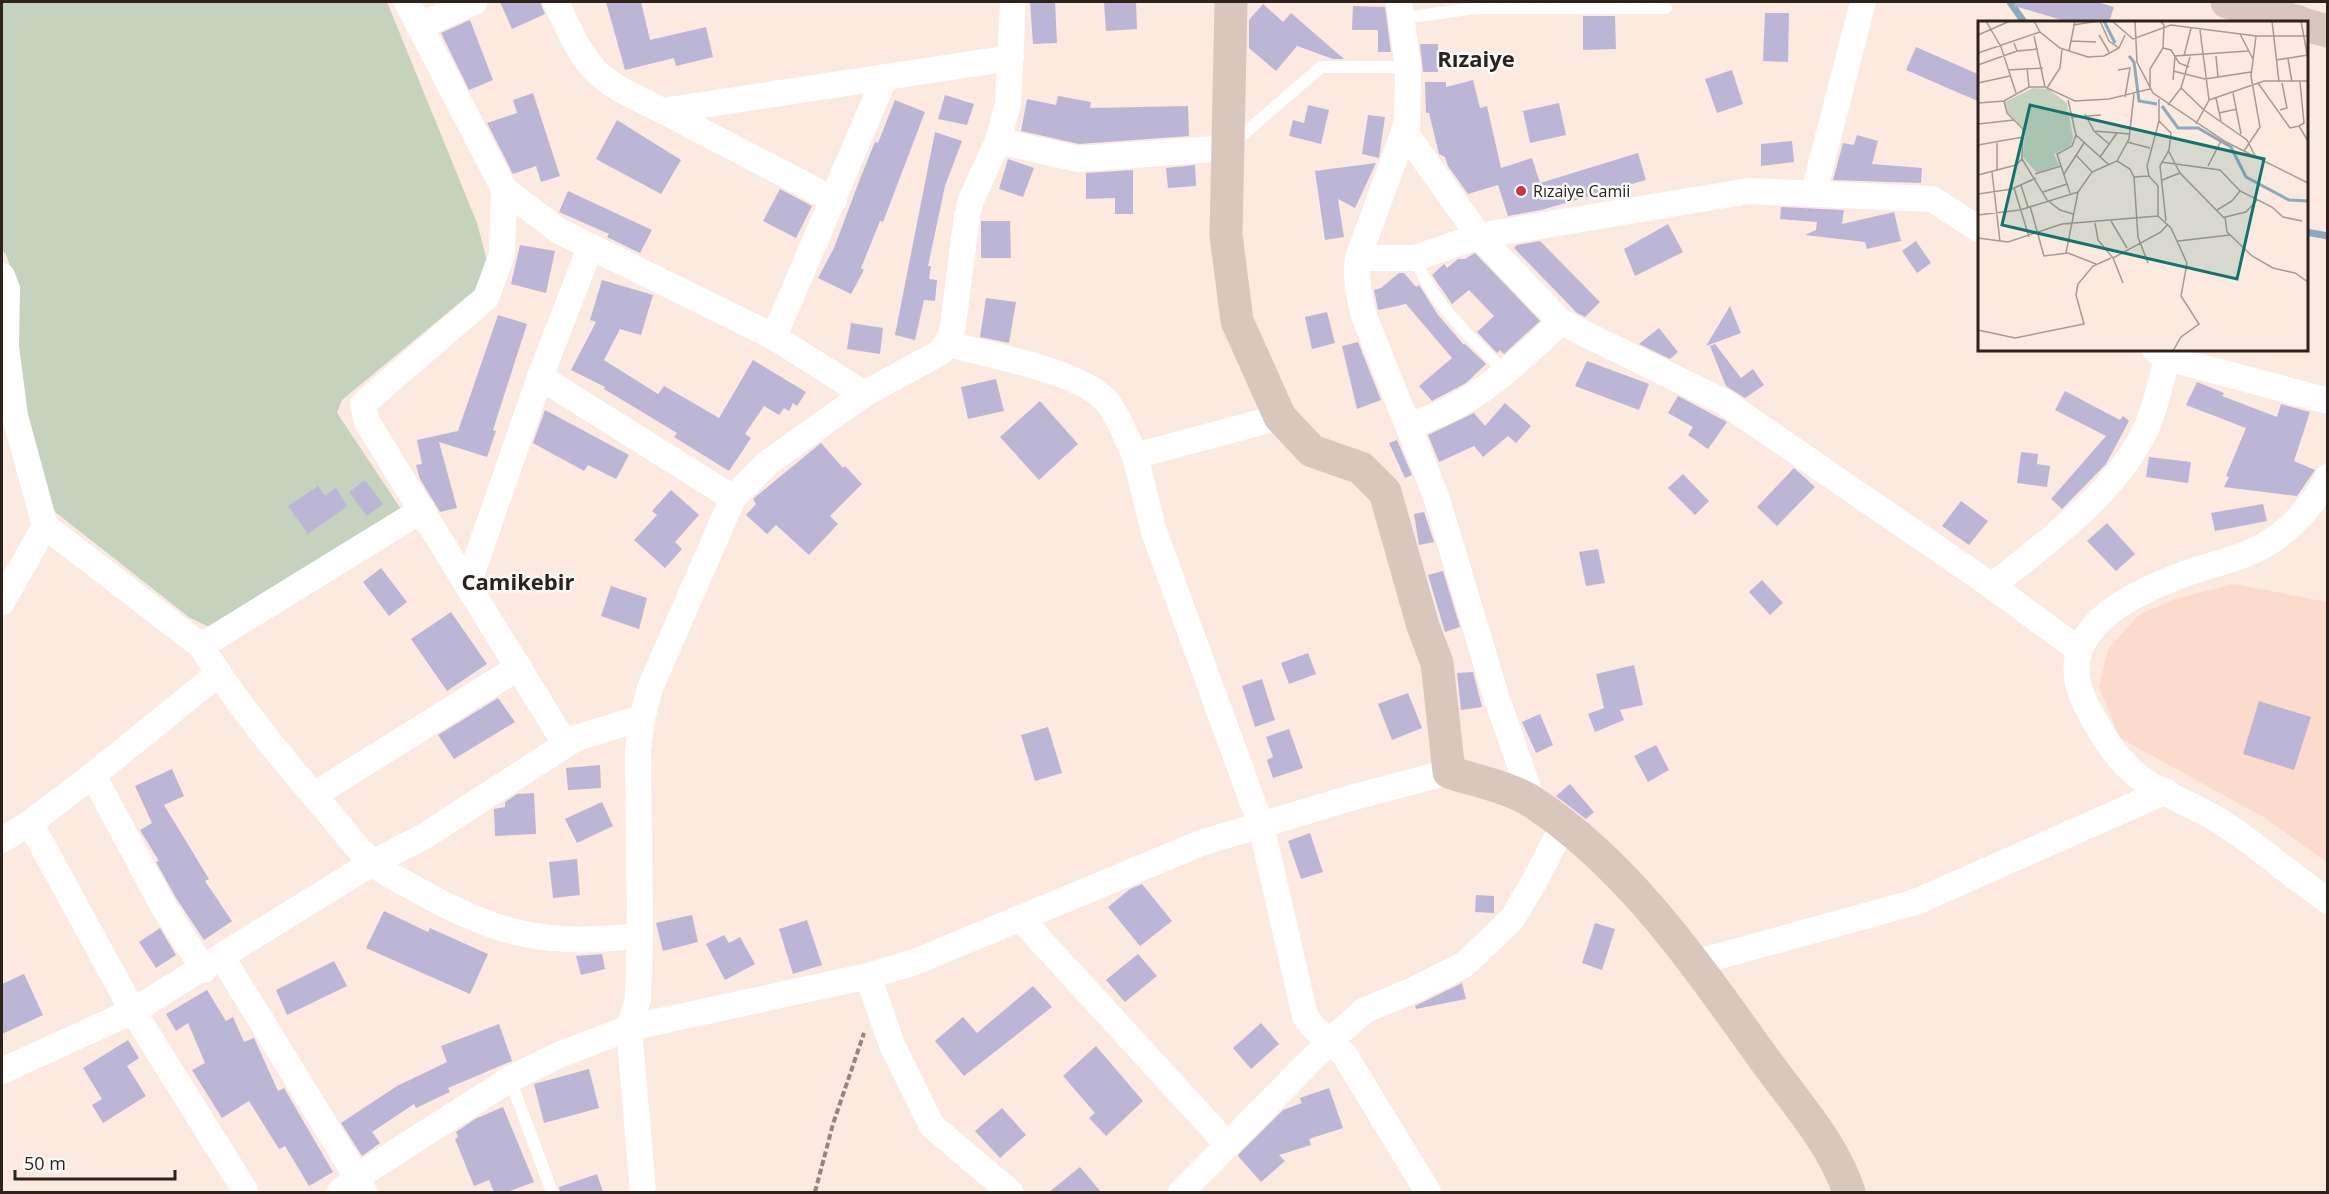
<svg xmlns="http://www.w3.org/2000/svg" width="2329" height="1194" viewBox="0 0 2329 1194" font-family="'Open Sans',sans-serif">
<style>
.built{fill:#fadbcc}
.green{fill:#c5d2be}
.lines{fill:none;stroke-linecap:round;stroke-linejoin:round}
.stream{stroke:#89abbc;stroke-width:7}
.building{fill:#bcb6d6}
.path{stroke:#94857e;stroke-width:4;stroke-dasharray:6 3;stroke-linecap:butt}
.lane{stroke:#fff;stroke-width:12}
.street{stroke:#fff;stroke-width:26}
.secondary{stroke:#d9c7bd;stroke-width:33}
.poi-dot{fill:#c93947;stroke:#fbfbfb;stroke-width:2}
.labels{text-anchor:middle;stroke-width:5;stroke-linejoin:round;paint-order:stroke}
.poi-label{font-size:16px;fill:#2d221c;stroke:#fbfbfb;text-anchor:start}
.district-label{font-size:22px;font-weight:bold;fill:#2d221c;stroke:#fbfbfb}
.inset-river{fill:none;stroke:#89abbc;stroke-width:3}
.inset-road{fill:none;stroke:#a99992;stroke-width:1.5}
.view{fill:#0f766e;fill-opacity:0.15;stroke:#0f766e;stroke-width:3}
.inset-edge{fill:none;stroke:#2d221c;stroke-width:3}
</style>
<rect width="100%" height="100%" fill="#fce9e0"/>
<!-- built -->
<path class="built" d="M2234,584L2327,602V862L2265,818L2120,738L2099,688L2108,649L2139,615L2175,599Z"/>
<!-- green -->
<path class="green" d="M2,2H387L477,223L487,261L475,290L342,400L337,413L401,509L216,630L190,618L50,508L15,392L19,293L6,254L2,251Z"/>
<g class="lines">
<!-- stream -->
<g class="stream">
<path d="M2010,2L2024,22"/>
<path d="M2306,232L2328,236"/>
</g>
</g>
<!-- building -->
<g class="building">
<path d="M500,2H540L545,14L512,29Z"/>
<path d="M606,2H641L650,40L706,27L713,57L676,66L674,58L625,70Z"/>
<path d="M1030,2H1055L1057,43L1033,44Z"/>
<path d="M1104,2H1136L1137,29L1106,31Z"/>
<path d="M2015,2H2097L2114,7L2109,22H2069L2014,6Z"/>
<path d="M1263,4L1283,22L1291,13L1344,59H1333L1297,46L1276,71L1249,48V20Z"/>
<path d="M1353,6L1385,7L1391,52H1378V30H1352Z"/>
<path d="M1765,13H1789L1788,62L1763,61Z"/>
<path d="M1583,16H1615L1616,49L1583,50Z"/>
<path d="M470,20L493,80L469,90L441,33Z"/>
<path d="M1420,44H1438V72H1423Z"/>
<path d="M1916,47L1980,75V102L1906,70Z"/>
<path d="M1732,70L1743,104L1717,113L1705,79Z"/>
<path d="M1473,80L1480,108L1487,106L1501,168L1532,158L1540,183L1638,153L1646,180L1541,210L1508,216L1498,185L1468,194L1448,166L1445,157L1439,154L1429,113H1426L1425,82H1446V87Z"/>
<path d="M533,93L560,176L541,182L536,166L513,174L487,123L517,113L513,100Z"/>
<path d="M945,95L974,104L967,125L938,119Z"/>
<path d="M1058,96L1091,102L1090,108L1188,106L1189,136L1079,144L1021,131L1027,99L1056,105Z"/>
<path d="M895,100L925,112L883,222L880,221L861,268L864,270L851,294L818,278L834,248L860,179L875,142L878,143Z"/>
<path d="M1559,103L1566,135L1530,143L1523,111Z"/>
<path d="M1308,105L1329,110L1321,144L1289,136L1293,120L1304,123Z"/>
<path d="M1368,115L1385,117L1379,158L1362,154Z"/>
<path d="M617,120L681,160L661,194L596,159Z"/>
<path d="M935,132L962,141L945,186L928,266H931L929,279L937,280L935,301L924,300L915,340L895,335Z"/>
<path d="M1857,135L1878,141L1872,164L1922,168L1921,183L1833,180L1843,143L1854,145Z"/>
<path d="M1792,141L1794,162L1761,166V144Z"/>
<path d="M1008,159L1034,168L1023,197L999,189Z"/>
<path d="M1376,163L1355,208L1338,199L1344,237L1325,240L1315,171Z"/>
<path d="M1195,165L1196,186L1168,188L1166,168Z"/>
<path d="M1133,170V214H1115V198L1086,199V173Z"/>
<path d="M780,189L812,206L796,238L763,221Z"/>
<path d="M568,191L652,230L640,253L607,237L609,234L559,212Z"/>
<path d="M1781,207L1844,210L1842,224L1894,212L1901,241L1867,249L1865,242L1805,235L1816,230L1817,222L1780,219Z"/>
<path d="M981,221H1010L1011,258H981Z"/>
<path d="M1668,224L1683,252L1635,276L1624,249Z"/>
<path d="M1540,241L1600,302L1585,317L1577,313L1514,248L1517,245Z"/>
<path d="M1916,241L1931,263L1917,273L1902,251Z"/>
<path d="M520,245L555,251L546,293L511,284Z"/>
<path d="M1475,253L1540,321L1504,354L1500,350L1497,353L1477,332L1494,316L1469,290L1452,304L1432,275L1444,264L1447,268L1458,259H1465Z"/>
<path d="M1399,273H1404L1416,287L1419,285L1438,315L1464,345L1465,344L1486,364L1466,383L1432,401L1419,386L1452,358L1406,304L1378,310L1374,290L1381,288Z"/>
<path d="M602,280L653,295L641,335L620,329L604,360L658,394L664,386L719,418L753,360L806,392L797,406L793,403L789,411L784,408L779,415L764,406L745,434L751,438L729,471L674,437L677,433L604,389L605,387L571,370L596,322L590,320Z"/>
<path d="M986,298L1016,302L1009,343L980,337Z"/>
<path d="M1730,306L1741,333L1706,346Z"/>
<path d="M1327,312L1335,343L1312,349L1305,317Z"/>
<path d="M498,315L527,324L493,430L496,431L487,457L439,442L457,508L440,512L420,479L416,465L422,464L417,440L458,431Z"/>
<path d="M851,323L883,328L880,354L847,349Z"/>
<path d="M1659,328L1678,352L1670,359L1639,344Z"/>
<path d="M1358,342L1381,400L1357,409L1342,346Z"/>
<path d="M1715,344L1741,378L1753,369L1764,385L1745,398L1726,386L1710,346Z"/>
<path d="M1587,361L1649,384L1639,410L1575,386Z"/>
<path d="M996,379L1004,411L968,419L961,387Z"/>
<path d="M2197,382L2224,393L2222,396L2277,417L2281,404L2310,412L2294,461L2315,470L2297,496L2224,487L2229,477L2226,476L2246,428L2186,405Z"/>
<path d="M2065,391L2120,420L2123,416L2129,421L2106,464L2062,509L2051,499L2106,436L2055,410Z"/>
<path d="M1678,396L1727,422L1708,449L1688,435L1693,427L1668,413Z"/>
<path d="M1040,401L1078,444L1039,480L1000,437Z"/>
<path d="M1505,403L1531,426L1516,443L1508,436L1483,457L1474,446L1439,462L1428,435L1474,413L1485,426Z"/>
<path d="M545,410L629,455L616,479L588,465L584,471L533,443Z"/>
<path d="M1397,440L1412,475L1405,478L1389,443Z"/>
<path d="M821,443L843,468L845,466L862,484L830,516L838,524L809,555L776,525L767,534L746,515L756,504L753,499Z"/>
<path d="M2021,452L2038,454L2037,464L2050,466L2047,487L2017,483Z"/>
<path d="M2149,457L2191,462L2188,483L2146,477Z"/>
<path d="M1794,468L1815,487L1777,526L1757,507Z"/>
<path d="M1683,474L1709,501L1695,515L1668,488Z"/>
<path d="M365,480L383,504L367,516L349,492Z"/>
<path d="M318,486L325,496L336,488L347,506L308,534L288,506Z"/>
<path d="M671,490L699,515L675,542L682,549L665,568L634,540L657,515L652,511Z"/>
<path d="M1961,501L1988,521L1969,545L1942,526Z"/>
<path d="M2263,504L2267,521L2215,531L2211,513Z"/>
<path d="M1424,512L1434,542L1419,545L1414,514Z"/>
<path d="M2107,523L2135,554L2116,571L2087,541Z"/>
<path d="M1598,549L1605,583L1586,586L1579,552Z"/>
<path d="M381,568L407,602L389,616L363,582Z"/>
<path d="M1443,571L1460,627L1445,632L1428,575Z"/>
<path d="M1762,580L1783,603L1770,615L1749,592Z"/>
<path d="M611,586L647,598L639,629L601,616Z"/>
<path d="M451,612L487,664L447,691L411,639Z"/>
<path d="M1308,653L1316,674L1289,684L1281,663Z"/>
<path d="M1634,665L1643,705L1620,710L1624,720L1595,732L1588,714L1604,708L1596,674Z"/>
<path d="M1473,672L1482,707L1461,710L1457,673Z"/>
<path d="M1262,679L1275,720L1255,727L1242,686Z"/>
<path d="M1408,693L1422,728L1392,740L1378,704Z"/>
<path d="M498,698L515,722L454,759L438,735Z"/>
<path d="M2259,701L2311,717L2294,770L2243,754Z"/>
<path d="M1540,714L1553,745L1536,753L1522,722Z"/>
<path d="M1048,727L1062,773L1035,781L1021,735Z"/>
<path d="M1289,729L1303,768L1273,778L1267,760L1273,757L1266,737Z"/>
<path d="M1656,745L1669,770L1648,782L1634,756Z"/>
<path d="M600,765L601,788L568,790L566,768Z"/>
<path d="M172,769L184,796L164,805L209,879L205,881L232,921L204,940L176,898L156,862L159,861L140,830L152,823L135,786Z"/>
<path d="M1570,784L1594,812L1586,819L1556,796Z"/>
<path d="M534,793L536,834L495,836L494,809L505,807V802L517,794Z"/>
<path d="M602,802L613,826L577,843L565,819Z"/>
<path d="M1310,833L1323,872L1301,879L1288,841Z"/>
<path d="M577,859L580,895L553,898L549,862Z"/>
<path d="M1142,884L1172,921L1140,946L1108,907L1130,889Z"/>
<path d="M1476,895L1494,896V913L1475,912Z"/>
<path d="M384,911L428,932L430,928L488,954L470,994L366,948Z"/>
<path d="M692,915L698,942L663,951L656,923Z"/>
<path d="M807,920L822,965L793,974L779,929Z"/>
<path d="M1595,923L1615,929L1602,970L1582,963Z"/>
<path d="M160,928L176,955L156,968L139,942Z"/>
<path d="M724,935L729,943L740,937L755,964L725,980L706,944Z"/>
<path d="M602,954L605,969L581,975L576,956Z"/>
<path d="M1138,954L1157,976L1125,1002L1106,980Z"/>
<path d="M334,961L347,986L287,1015L276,990Z"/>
<path d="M24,974L43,1015L2,1034V984Z"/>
<path d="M1462,983L1466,999L1416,1009L1415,1006Z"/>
<path d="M1033,986L1052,1007L964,1076L935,1041L963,1017L977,1033Z"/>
<path d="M207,990L226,1021L233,1017L244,1042L254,1038L278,1091L284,1088L333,1172L309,1186L285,1146L279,1149L249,1101L222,1118L192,1070L205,1063L188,1023L176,1031L166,1014Z"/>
<path d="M1261,1023L1279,1044L1251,1069L1233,1048Z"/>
<path d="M499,1024L512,1061L448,1088L450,1092L416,1108L414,1104L372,1132L380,1143L362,1156L341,1123L397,1086L447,1062L441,1046Z"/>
<path d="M128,1040L139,1058L127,1066L146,1096L103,1123L92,1105L102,1099L83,1068Z"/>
<path d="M1096,1046L1143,1101L1106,1136L1089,1118L1095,1113L1063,1076Z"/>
<path d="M589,1069L599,1108L544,1123L534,1084Z"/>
<path d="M1329,1088L1343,1128L1309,1139L1311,1145L1279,1155L1285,1161L1261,1182L1238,1156L1239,1154L1283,1110L1302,1103L1300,1098Z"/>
<path d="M503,1107L534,1182L507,1192H494L489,1180L474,1186L455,1139L458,1137L456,1132L475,1119Z"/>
<path d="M1002,1108L1026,1135L1000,1158L975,1131Z"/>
<path d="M1080,1167L1101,1192H1049Z"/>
<path d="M597,1174L603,1192H560L559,1187Z"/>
</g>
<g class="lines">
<!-- path -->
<path class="path" d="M815,1192L833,1124L864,1033"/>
<!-- lane -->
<g class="lane">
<path d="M1403,18L1476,8H1666"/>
<path d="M1232,144L1321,67H1408"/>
<path d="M1415,258C1433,305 1471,337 1505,372"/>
<path d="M510,1079L552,1192"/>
</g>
<!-- street -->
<g class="street">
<path d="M407,2L504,189L559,231L774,337L864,394"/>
<path d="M556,2C588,72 593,78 663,111L1011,58"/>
<path d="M1399,2L1408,67L1407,124L1358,258C1355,278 1359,296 1364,316L1436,496L1496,696L1533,802"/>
<path d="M419,26L474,2"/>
<path d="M663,111L834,200"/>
<path d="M1404,131L1479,236L1561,322L1724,402L1992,586L2079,650"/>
<path d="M998,141L1078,159L1228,148"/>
<path d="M504,189L502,254L486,298L363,404L367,422L566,745"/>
<path d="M1814,192L1863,2"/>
<path d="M1358,258H1415L1479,236L1749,191L1932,199L1980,230"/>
<path d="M2,276L7,289L6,347L15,416L45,526L201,646C236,703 280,756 323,806C339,824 354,845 371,862C382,872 400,880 414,888C493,934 550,948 640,935"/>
<path d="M774,337L885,77"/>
<path d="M947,344C988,355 1083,371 1108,403C1120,419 1127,439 1135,456"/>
<path d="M2155,350L2167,358L2328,401"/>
<path d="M540,377L733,498"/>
<path d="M1280,417L1135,456L1154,532L1261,825L1305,1016L1314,1028L1344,1054L1428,1192"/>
<path d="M1410,425C1477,405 1511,367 1561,322"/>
<path d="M2328,477C2315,501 2295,526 2271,541C2246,558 2215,563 2187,573C2130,594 2050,631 2085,703C2098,728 2112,754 2134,773C2158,793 2192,804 2218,820C2257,844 2290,875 2328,901"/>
<path d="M468,584L540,377L590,248"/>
<path d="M1992,586C2048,541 2126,486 2151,416C2158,397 2162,377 2167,358"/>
<path d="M2,602L45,526"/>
<path d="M201,646L422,510"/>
<path d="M93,775L163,906L204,970"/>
<path d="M314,795L519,667"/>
<path d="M30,823L133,1011L246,1192"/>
<path d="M2,840L30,823L93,775L218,674"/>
<path d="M1020,918L1228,1145"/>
<path d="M222,957L357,1177L364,1192"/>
<path d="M1694,963L1916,902L2166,791"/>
<path d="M868,976L892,1045L932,1126L1010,1192"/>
<path d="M2,1071L133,1011L372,863L423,837L576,738L642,718"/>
<path d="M340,1192L357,1177L510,1079L561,1054L629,1028L868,976L915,962L1201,843L1347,799L1449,772"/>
<path d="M643,1192L629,1028L638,999L640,935L638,751L642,718L650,688L733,498L769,462L864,394L941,352L951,335L953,325L967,216L971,200L998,141L1008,104L1013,2"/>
<path d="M1181,1192L1331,1040L1365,1010L1409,992L1464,965L1512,919L1533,884L1563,826"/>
</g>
<!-- secondary -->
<g class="secondary">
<path d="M1231,2L1226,235L1237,321L1280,417L1312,451L1361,468L1385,492L1423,626L1437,663L1449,772C1476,781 1510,787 1534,803C1632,868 1699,969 1767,1063C1797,1104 1833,1144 1849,1192"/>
<path d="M2227,2L2299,22"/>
<path d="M2306,25L2328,31"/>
</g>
</g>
<!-- markers -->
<circle class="poi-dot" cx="1521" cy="191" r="6"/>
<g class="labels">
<!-- poi labels -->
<g class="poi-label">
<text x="1533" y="197">Rızaiye Camii</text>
</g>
<!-- district labels -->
<g class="district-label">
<text x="1476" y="67">Rızaiye</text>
<text x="518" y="590">Camikebir</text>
</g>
</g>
<!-- overview -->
<g transform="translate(1978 21)">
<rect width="330" height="330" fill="#fce9e0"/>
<path d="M55,67L70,68L89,82L95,117L93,124L76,133L81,144L59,152L45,136L47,109L29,91L27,81Z" fill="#c5d2be"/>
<path class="inset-river" d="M126,0L137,22M151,35L156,41L161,80L179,83M184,85L200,107H220L253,126L268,156L311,179L330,180"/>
<path class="inset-road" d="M8,0L23,26L38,72M56,0L62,11L82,27L110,36L126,35L141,27L147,14M122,0L131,20L141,27M134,0L155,18L193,4L278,15H330M157,0L159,41L175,72L248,121L330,162M294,0L301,61M323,0L330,38M95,4L121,0M262,13L275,38M0,14L32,0M121,14L131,31M56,15L67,66M93,20L118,21M185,27L193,29L201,42L211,46M39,30L60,28M91,30L97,0M0,32L62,11M206,35L213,7M238,35L240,56M310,38L314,61M298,39L330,34M0,44L39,30L36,22M49,47L51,66M30,49L65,47M140,49L152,47L147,76M195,50L227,58L273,51M195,59L197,35L270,30M0,62L32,55M280,62L312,107L321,105L330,120M69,67L82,47L84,28M203,67L226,89L269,119L278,137M255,72L263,113M238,77L243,100M181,78V100L169,145L171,155L180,165V195L193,207L209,242L203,275L221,303L203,316L195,330M90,79L98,114L130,143M231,79L286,60H330M26,80L29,92L45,108L44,138L69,179L82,189L95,193M0,82L26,80L51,66H67L97,80L131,78L172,68V48L185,27L186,4L182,0M190,84L203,67L212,36M302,89L309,87L304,62M241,92L259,88M107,93L116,110L152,113M94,96L123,94M181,100L193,112L191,129L182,145L188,200M0,103L36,99M218,103L231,79L222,9M321,105L326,102L322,61M116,110L131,123M149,121L172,127M0,124L45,116M190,129L202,152L246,197M266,130L282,106L273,55L278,15M98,134L114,151M122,136L139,112M139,140L152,148L156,156M183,141L242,149L262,170L294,186L305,196L324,200M230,145L244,118M19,149V120M14,151L22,221M57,153L83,145M86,153L106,122M0,154L38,144L44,138M184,159L202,152M43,164L50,186M36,167L51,216M65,171L89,163M92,172L79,133L94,125L98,114M0,173L34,168L58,157M279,179L268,191L247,196L249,211L274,235L295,247L317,252L330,261M52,185L66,235L90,232L118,243M239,189L254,180L262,170M0,194L42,189L100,171M133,200L149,227M117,202L120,219L135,237L145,262M0,217L30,221L84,203L180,195M200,220L252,214M88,232L100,171L114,151L139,140L151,118L156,73M135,237L183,211L190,203M170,242L160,216L156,156L171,155M0,309L37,317L106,303L98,274L100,263L115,245L133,237"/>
<path class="view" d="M52,84L286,138L259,258L24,204Z"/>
<rect width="330" height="330" class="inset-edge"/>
</g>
<!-- border -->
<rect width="2329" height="1194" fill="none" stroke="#2d221c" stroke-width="6"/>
<!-- scale -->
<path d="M15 1170v9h160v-9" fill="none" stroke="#2d221c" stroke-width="3"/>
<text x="24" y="1170" font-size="18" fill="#2d221c" stroke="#fbfbfb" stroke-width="4.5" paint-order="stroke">50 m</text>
</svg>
